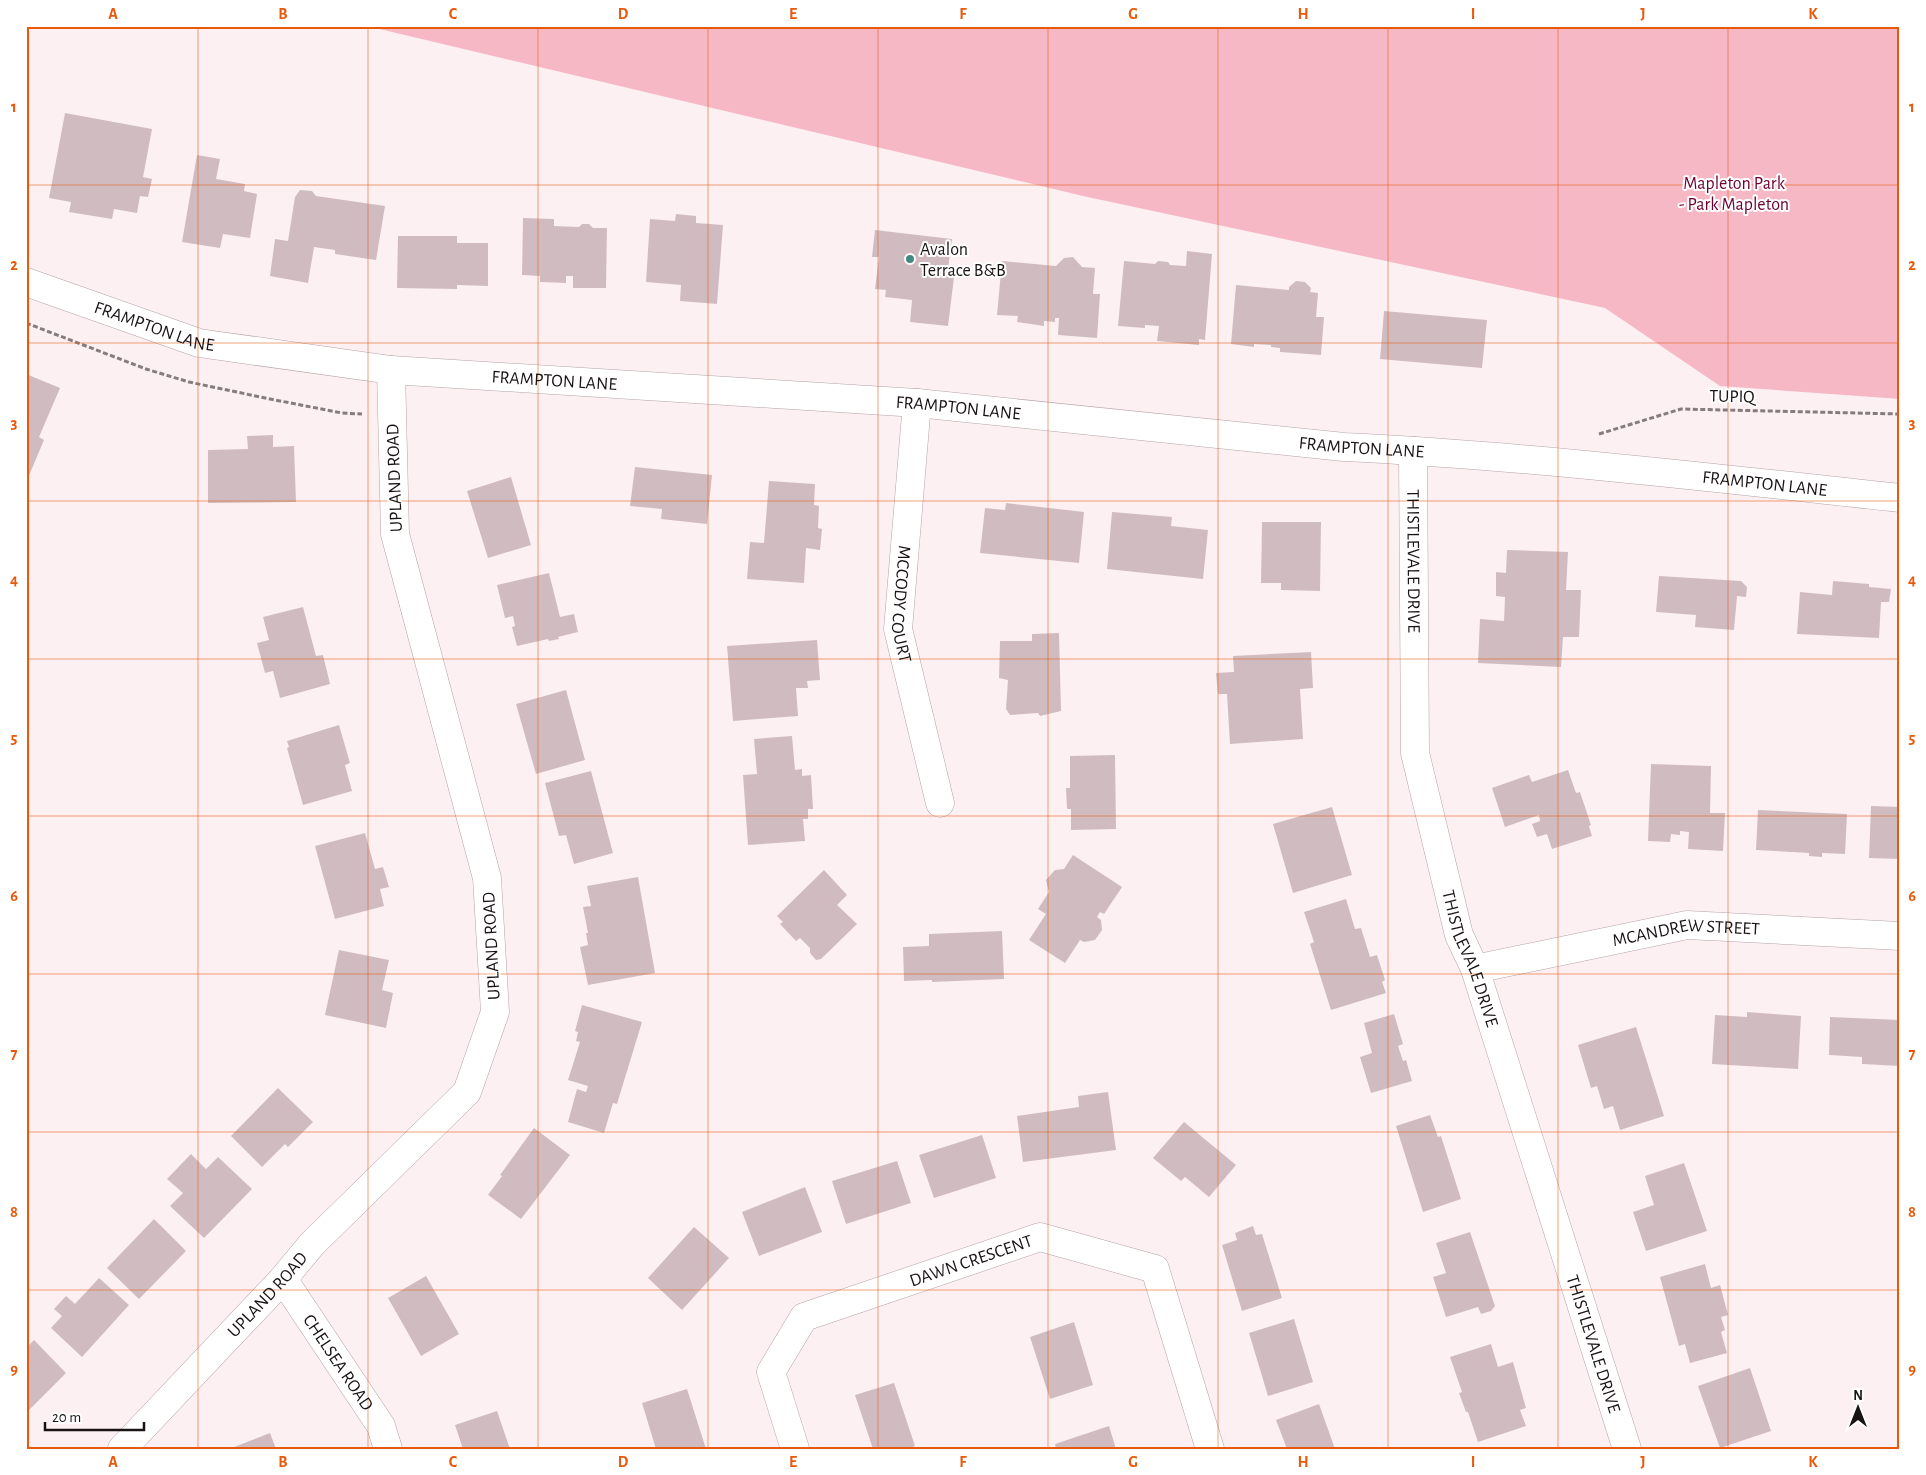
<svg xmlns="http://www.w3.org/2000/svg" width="1926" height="1475" viewBox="0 0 1926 1475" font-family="'Alegreya Sans',sans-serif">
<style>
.green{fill:#f7b8c6}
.building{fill:#d0bcc0}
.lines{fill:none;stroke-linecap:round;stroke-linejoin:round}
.street-casing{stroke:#b6a3a7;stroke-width:29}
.path{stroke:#857c7e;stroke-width:3;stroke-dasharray:5 2.5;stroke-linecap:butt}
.street{stroke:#fff;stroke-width:28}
.grid{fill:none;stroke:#e8590c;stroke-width:1;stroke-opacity:0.55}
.poi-dot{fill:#43897f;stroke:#fff;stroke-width:2}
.labels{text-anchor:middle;stroke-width:4;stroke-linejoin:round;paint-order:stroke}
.park-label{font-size:18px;fill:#6c0030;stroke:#fff}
.poi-label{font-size:18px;fill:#191314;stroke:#fff;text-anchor:start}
.street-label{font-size:18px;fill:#191314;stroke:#fff}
.neatline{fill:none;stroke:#e8590c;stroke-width:2}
.grid-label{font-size:16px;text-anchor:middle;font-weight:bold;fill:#e8590c}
</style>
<rect width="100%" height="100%" fill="#fdf0f3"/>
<!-- green -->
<path class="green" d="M367,26H1900V399L1720,386L1605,308L1083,196Z"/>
<!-- building -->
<g class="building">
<path d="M65,113L152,129L143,177L152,179L148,197L140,196L137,213L114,209L112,219L69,212L71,202L49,198Z"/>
<path d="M197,155L220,159L216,179L245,184L244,191L257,194L250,238L223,234L220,248L182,242Z"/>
<path d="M300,190L312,191L316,196L385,206L376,260L335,254V250L314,247L308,283L270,276L275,239L288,241L295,197Z"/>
<path d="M676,214L696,216V223L723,225L717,304L680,301L681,285L646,282L650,219L675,221Z"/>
<path d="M523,218L554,219V226L579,227L582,224H589L593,228H607L606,288H573V276H566V283L540,282V276L522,275Z"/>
<path d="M875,230L952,239L948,269H955L948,326L910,322L912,300L885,297L886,290L875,289L879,257H872Z"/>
<path d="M398,236H457V243H488V286L457,285V289L397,288Z"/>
<path d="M1187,251L1212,254L1205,340L1199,339V345L1157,341L1159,326L1145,325V328L1118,326L1124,261L1155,264L1158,261L1168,262L1170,265L1186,266Z"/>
<path d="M1073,257L1082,267L1095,268L1093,294H1100L1097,338L1058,335L1059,318H1055V322L1044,321V326L1017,322L1018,316L997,315L1002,261L1056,266L1064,258Z"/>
<path d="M1296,281L1305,282L1311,288L1310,292L1318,293L1316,317H1324L1321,355L1280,352V348L1271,347V345L1254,344V347L1231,344L1236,285L1289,290V287Z"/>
<path d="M1384,311L1487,320L1482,368L1380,359Z"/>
<path d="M26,374L60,388L39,437L44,440L28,478L26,477Z"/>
<path d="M273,435V447L294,446L296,502L208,503V450L248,449L247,436Z"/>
<path d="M635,467L712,475L707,524L661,519L662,509L630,506Z"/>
<path d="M511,477L531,545L488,558L467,491Z"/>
<path d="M769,481L815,484L814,505L819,506L818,528L822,529L820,550L806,548L804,583L747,579L750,542L764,543Z"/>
<path d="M1006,503L1084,512L1079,563L980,553L985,508L1005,510Z"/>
<path d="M1112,512L1172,517L1171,526L1208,530L1203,579L1107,569Z"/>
<path d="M1262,522H1321L1320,591L1281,590V583H1261Z"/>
<path d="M1507,550L1568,552L1566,590H1581L1579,637H1563L1561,667L1478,663L1480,619L1504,621L1505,597L1496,596V572L1506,573Z"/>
<path d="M549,573L560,617L574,614L578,632L558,637L559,639L549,641L548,639L517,646L512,627L515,626L513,616L505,618L497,585Z"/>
<path d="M1659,576L1741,581L1747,587L1746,597L1737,596L1734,630L1695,627L1696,615L1656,612Z"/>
<path d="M1833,581L1869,584V587L1891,589L1889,602H1881L1879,638L1797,634L1800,592L1832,595Z"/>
<path d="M303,607L316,656L323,655L330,684L280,698L273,671L265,673L257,643L269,640L263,617Z"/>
<path d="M1059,633L1061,711L1040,716L1038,713L1010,715L1006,709L1008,680L999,678L1000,641H1032V634Z"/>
<path d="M817,640L820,680L807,681L808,688H796L798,716L733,721L727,646Z"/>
<path d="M1311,652L1313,688L1300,689L1303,739L1230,744L1227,694H1218L1216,673L1234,672L1233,656Z"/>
<path d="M566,690L585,760L536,774L516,704Z"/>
<path d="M339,725L350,763L345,765L352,791L303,805L287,748L289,747L287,741Z"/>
<path d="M792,736L795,770L802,769V776L811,775L813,809H808V819H803L805,841L748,845L743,775L757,774L754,739Z"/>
<path d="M1115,755L1116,829L1071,830V809H1067L1066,788H1070V756Z"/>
<path d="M1651,764L1711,766L1710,813H1725L1723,851L1688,849L1689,832L1680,831V835L1671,834L1670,842L1648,841Z"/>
<path d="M1568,770L1576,793L1580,792L1591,825L1589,826L1592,836L1552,849L1547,834L1537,837L1532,824L1540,821L1539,815L1505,827L1492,788L1529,775L1532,782Z"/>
<path d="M591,771L613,853L574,864L566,835L559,836L545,783Z"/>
<path d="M1871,806L1900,807V859L1869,858Z"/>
<path d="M1332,807L1352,875L1293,893L1273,824Z"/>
<path d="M1758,810L1847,814L1845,854L1822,853V857L1809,856V853L1756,850Z"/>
<path d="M365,833L375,869L383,867L389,887L380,889L384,906L335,919L315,846Z"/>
<path d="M1073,855L1122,887L1104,914L1100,912L1097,917L1101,920L1102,930L1095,940L1084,942L1080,940L1065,963L1029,940L1046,914L1038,909L1049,892L1046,880L1055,870L1064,869Z"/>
<path d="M824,870L847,895L837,905L857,924L821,959L816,960L810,953V948L800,938L796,941L780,924L783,922L777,916Z"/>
<path d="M638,877L655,973L588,985L580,947L588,945L586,933H588L583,907L591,906L587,886Z"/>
<path d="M1346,899L1355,929L1361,928L1370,957L1377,955L1385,980L1382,982L1386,993L1331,1010L1310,944L1314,942L1304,912Z"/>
<path d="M1002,931L1004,979L932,982V980L904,981L903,947L929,946V934Z"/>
<path d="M339,950L389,960L382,990L393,993L386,1028L325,1015Z"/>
<path d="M582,1005L642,1022L617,1104L613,1103L604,1133L568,1122L577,1089L586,1092L588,1086L568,1080L580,1042L576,1041L578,1032L575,1031Z"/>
<path d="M1747,1012L1801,1016L1798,1069L1712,1064L1715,1015L1747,1017Z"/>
<path d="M1394,1014L1403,1044L1398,1046L1403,1061L1406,1060L1412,1081L1371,1093L1360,1057L1372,1053L1364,1023Z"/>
<path d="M1830,1017L1900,1020V1066L1862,1064V1057L1829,1055Z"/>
<path d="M1636,1027L1664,1116L1620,1130L1613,1106L1604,1109L1597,1086L1591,1088L1578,1045Z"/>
<path d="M278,1088L313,1122L288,1147L285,1144L262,1167L231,1136Z"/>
<path d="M1108,1092L1116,1150L1023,1162L1017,1116L1079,1107L1078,1096Z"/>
<path d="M1430,1115L1438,1137L1441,1136L1461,1199L1423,1212L1396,1126Z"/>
<path d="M1184,1122L1236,1165L1209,1197L1185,1177L1181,1181L1153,1158Z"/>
<path d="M534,1128L570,1155L521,1219L488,1195L502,1176L500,1175Z"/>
<path d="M982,1135L996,1178L934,1198L919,1155Z"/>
<path d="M191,1154L206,1169L218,1157L252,1189L204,1238L170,1206L183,1193L167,1179Z"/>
<path d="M897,1161L911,1203L846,1224L832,1181Z"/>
<path d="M1684,1163L1707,1231L1646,1251L1633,1212L1654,1205L1645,1176Z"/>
<path d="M805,1187L822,1232L759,1256L742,1212Z"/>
<path d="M154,1219L186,1251L139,1299L107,1268Z"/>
<path d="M1253,1226L1256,1235L1262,1234L1282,1298L1242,1311L1222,1245L1237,1240L1235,1233Z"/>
<path d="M694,1227L729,1258L682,1310L648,1278Z"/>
<path d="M1470,1232L1495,1306L1491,1311L1481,1314L1478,1307L1446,1317L1433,1277L1446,1273L1436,1243Z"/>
<path d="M1705,1264L1711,1288L1720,1285L1728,1315L1721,1317L1725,1330L1721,1332L1727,1353L1690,1363L1685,1344L1679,1346L1660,1277Z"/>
<path d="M426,1276L459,1334L421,1356L388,1298Z"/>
<path d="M99,1278L129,1305L82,1357L51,1328L62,1316L54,1309L66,1296L75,1304Z"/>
<path d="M1294,1319L1313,1382L1268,1396L1249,1333Z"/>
<path d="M1074,1322L1093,1385L1050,1399L1030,1337Z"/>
<path d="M34,1340L66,1373L26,1413V1348Z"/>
<path d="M1491,1344L1498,1367L1513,1362L1526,1408L1520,1410L1526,1426L1478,1442L1468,1412H1466L1459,1393L1462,1392L1450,1357Z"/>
<path d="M1750,1368L1771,1431L1720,1448L1698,1386Z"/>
<path d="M894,1383L915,1446L907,1449H873L855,1395Z"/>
<path d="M687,1389L706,1449H656L642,1403Z"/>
<path d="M1319,1404L1335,1449H1287L1276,1420Z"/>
<path d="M497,1411L510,1449H463L455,1425Z"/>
<path d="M1109,1426L1116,1449H1056L1055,1444Z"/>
<path d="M270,1433L276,1449H229Z"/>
</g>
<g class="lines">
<!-- street casing -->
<g class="street-casing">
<g id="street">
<path id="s1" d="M26,282L199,343L391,370L917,403L1344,447C1530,456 1715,478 1900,498"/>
<path id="s2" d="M917,403L898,629L940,803"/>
<path id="s3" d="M1413,451L1415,753L1459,935L1475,969L1627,1449"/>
<path id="s4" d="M1475,969L1687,925L1900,936"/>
<path id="s5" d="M283,1279L381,1426L388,1449"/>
<path id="s6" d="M122,1449L283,1279L312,1244L467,1092L495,1012L487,878L395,534L391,370"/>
<path id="s7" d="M795,1449L771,1372L804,1317L1040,1237L1155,1269L1210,1449"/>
</g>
</g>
<!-- path -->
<g class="path">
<path d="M26,323L146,369L189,382L270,399L342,413L362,414"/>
<path d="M1599,434L1681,409L1900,414"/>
</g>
<!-- street -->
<use href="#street" class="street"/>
</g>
<!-- grid -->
<path class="grid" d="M198,26V1449M368,26V1449M538,26V1449M708,26V1449M878,26V1449M1048,26V1449M1218,26V1449M1388,26V1449M1558,26V1449M1728,26V1449M26,185H1900M26,343H1900M26,501H1900M26,659H1900M26,816H1900M26,974H1900M26,1132H1900M26,1290H1900"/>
<!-- markers -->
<circle class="poi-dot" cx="910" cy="259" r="5"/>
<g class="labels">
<!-- park labels -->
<g class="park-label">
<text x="1734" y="189">Mapleton Park<tspan x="1734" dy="21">- Park Mapleton</tspan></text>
</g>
<!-- poi labels -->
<g class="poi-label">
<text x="920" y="255">Avalon<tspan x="920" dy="21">Terrace B&amp;B</tspan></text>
</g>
<!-- street labels -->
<g class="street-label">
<text dy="6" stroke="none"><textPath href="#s1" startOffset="136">FRAMPTON LANE</textPath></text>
<text dy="6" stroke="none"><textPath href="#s1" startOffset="541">FRAMPTON LANE</textPath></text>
<text transform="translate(1732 396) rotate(1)" y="6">TUPIQ</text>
<text dy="6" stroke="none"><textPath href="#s1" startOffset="946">FRAMPTON LANE</textPath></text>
<text dy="6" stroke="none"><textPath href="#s1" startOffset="1351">FRAMPTON LANE</textPath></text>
<text transform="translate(394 478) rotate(-92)" y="6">UPLAND ROAD</text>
<text dy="6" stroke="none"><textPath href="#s1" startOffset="1756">FRAMPTON LANE</textPath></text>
<text dy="6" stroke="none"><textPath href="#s3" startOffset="110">THISTLEVALE DRIVE</textPath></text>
<text dy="6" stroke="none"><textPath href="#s2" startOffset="202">MCCODY COURT</textPath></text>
<text dy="6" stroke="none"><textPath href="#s4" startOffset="215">MCANDREW STREET</textPath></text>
<text transform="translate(491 946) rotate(-93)" y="6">UPLAND ROAD</text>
<text dy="6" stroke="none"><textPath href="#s3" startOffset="515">THISTLEVALE DRIVE</textPath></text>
<text dy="6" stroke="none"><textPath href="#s7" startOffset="321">DAWN CRESCENT</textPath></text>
<text dy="6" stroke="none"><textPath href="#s6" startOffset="212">UPLAND ROAD</textPath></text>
<text dy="6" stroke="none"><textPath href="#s3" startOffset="920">THISTLEVALE DRIVE</textPath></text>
<text dy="6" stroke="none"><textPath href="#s5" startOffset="100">CHELSEA ROAD</textPath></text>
</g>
</g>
<!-- border -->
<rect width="1926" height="1475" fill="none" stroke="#ffffff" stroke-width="55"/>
<!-- north arrow -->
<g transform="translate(1858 1408)" stroke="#ffffff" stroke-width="4" paint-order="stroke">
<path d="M0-4L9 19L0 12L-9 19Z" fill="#191314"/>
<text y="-8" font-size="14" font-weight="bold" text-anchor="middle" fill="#191314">N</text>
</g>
<!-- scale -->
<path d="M45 1422v8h99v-8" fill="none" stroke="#191314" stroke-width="2.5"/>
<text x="52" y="1422" font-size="15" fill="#191314" stroke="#ffffff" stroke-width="4" paint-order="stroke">20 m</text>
<rect x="28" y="28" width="1870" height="1420" class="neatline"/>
<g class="grid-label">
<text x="113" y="19">A</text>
<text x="283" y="19">B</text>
<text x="453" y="19">C</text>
<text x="623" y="19">D</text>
<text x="793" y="19">E</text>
<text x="963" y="19">F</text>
<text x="1133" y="19">G</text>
<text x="1303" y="19">H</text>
<text x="1473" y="19">I</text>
<text x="1643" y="19">J</text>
<text x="1813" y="19">K</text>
<text x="14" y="112">1</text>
<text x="1912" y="112">1</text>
<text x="14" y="270">2</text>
<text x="1912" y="270">2</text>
<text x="14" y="428">3</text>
<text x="1912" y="428">3</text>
<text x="14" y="585">4</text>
<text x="1912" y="585">4</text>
<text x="14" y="743">5</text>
<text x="1912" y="743">5</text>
<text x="14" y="901">6</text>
<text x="1912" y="901">6</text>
<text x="14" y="1059">7</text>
<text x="1912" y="1059">7</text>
<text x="14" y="1217">8</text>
<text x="1912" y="1217">8</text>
<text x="14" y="1374">9</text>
<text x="1912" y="1374">9</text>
<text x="113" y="1467">A</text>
<text x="283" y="1467">B</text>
<text x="453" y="1467">C</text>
<text x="623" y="1467">D</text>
<text x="793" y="1467">E</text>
<text x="963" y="1467">F</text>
<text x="1133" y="1467">G</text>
<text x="1303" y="1467">H</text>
<text x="1473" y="1467">I</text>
<text x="1643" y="1467">J</text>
<text x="1813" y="1467">K</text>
</g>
</svg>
